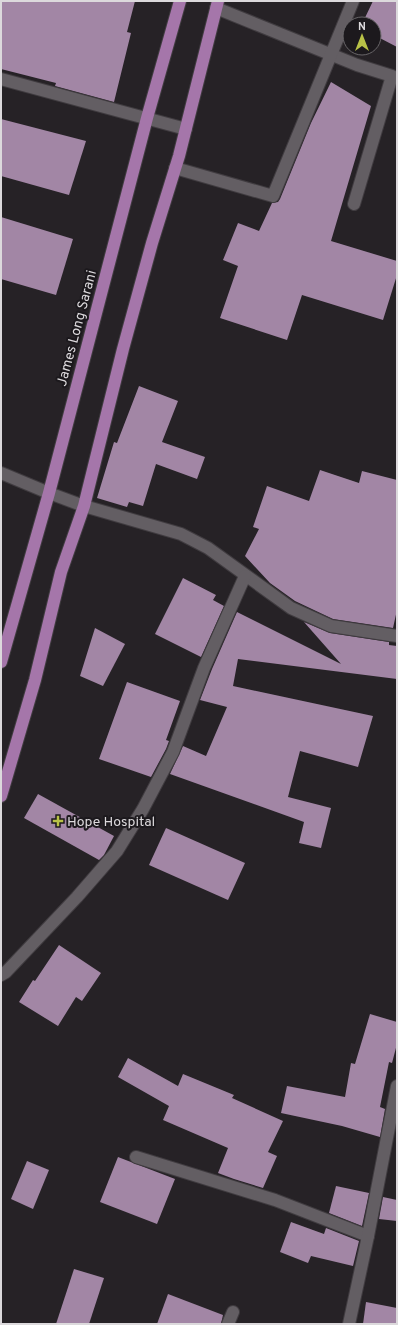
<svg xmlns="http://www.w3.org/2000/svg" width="398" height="1325" viewBox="0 0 398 1325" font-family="Overpass,sans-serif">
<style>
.building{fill:#a286a5}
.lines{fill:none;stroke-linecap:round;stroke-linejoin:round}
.minor-casing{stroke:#403c40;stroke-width:14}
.major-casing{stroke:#403c40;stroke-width:14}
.minor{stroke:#635e63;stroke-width:12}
.major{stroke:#a576aa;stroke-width:12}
.poi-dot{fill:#b8c147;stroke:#1c191d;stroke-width:1.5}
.labels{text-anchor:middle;stroke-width:4;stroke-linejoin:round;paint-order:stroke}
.street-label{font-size:14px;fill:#dcd9dc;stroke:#1c191d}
.poi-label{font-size:14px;fill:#dcd9dc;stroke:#1c191d;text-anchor:start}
</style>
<rect width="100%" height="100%" fill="#262226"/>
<!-- building -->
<g class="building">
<path d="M1,1H135L127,32L131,33L114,102L55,86L56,83L1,69Z"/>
<path d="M373,1H397V47L374,35V24H362Z"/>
<path d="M331,82L371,106L331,241L397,261V275L383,320L302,295L287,340L220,318L238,266L223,260L238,223L259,231L272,203L278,202L280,199L311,123Z"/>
<path d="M1,119L86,141L69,195L1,176Z"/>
<path d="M1,217L73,239L56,295L1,279Z"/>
<path d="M139,386L178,401L162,442L205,457L197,479L156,464L143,506L129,502L127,507L97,498L114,442L117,443Z"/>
<path d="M320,470L359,483L362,471L397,480V610L393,628L333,619L295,601L270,583L245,556L259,529L253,527L267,486L309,501Z"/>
<path d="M183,578L216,595L213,600L224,606L201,657L155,634Z"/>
<path d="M237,612L341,664L304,622L330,633L389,642V645L397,646V679L238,659L233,686L373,716L358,767L300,751L288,797L331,808L321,848L299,843L304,822L170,774L183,746L206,756L227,707L200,700L212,669Z"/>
<path d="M95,628L125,644L103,686L80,676Z"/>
<path d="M127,682L180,701L166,740L169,741L166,749L151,777L99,759Z"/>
<path d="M38,794L114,836L104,855L99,860L24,818Z"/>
<path d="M166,828L245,863L228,900L149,865Z"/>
<path d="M59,945L101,973L82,1001L76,997L58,1026L19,1002L33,980L35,981Z"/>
<path d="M370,1014L397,1022V1044L392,1063L389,1062L380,1107L385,1109L380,1137L342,1126L281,1113L287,1086L345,1097L351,1063L355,1064Z"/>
<path d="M128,1058L178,1086L183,1074L234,1095L232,1098L283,1121L268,1152L277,1156L263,1188L234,1179L218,1173L228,1148L163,1120L169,1106L118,1077Z"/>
<path d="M118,1157L175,1179L157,1224L100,1202Z"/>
<path d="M27,1161L49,1170L33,1209L11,1199Z"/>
<path d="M336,1186L369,1193L362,1226L329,1213Z"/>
<path d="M383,1197L397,1200V1221L379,1219Z"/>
<path d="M291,1222L324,1234L326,1228L359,1241L353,1266L311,1256L308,1263L280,1252Z"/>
<path d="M74,1269L104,1278L89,1324H56Z"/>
<path d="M168,1294L223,1315L221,1324H157Z"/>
<path d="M366,1302L397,1308V1324H363Z"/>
</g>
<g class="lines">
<!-- minor casing -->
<g class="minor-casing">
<g id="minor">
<path d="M216,8L357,65L392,76L354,204"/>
<path d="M1,79L186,129"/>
<path d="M175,168L273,196L353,1"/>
<path d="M1,473L49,493L84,506L181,534L208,548L291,608L331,626L397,636"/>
<path d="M1,975L6,972L77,897L117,851L143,809L173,752L204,668L245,576"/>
<path d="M136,1157L275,1200L368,1236"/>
<path d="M228,1324L233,1312"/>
<path d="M349,1324L368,1236L397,1086"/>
</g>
</g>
<!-- major casing -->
<g class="major-casing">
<g id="major">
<path d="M1,662L49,493L147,118L180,1"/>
<path d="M1,796L35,680L61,572L84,506L123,349L152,243L179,156L218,1"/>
</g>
</g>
<!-- minor -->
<use href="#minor" class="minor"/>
<!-- major -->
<use href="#major" class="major"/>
</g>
<!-- markers -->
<path class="poi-dot" d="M56 815h4v4h4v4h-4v4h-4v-4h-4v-4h4z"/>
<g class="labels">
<!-- street labels -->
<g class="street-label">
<text transform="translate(76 328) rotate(-75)" y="5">James Long Sarani</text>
</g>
<!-- poi labels -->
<g class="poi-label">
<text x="67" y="826">Hope Hospital</text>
</g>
</g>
<!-- border -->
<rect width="398" height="1325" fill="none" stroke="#dcd9dc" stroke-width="4"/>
<!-- north arrow -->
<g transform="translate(362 36)"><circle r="19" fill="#1c191d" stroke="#696669"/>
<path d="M0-3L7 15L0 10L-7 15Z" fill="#b8c147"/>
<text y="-6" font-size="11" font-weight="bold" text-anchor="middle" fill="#dcd9dc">N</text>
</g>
</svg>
